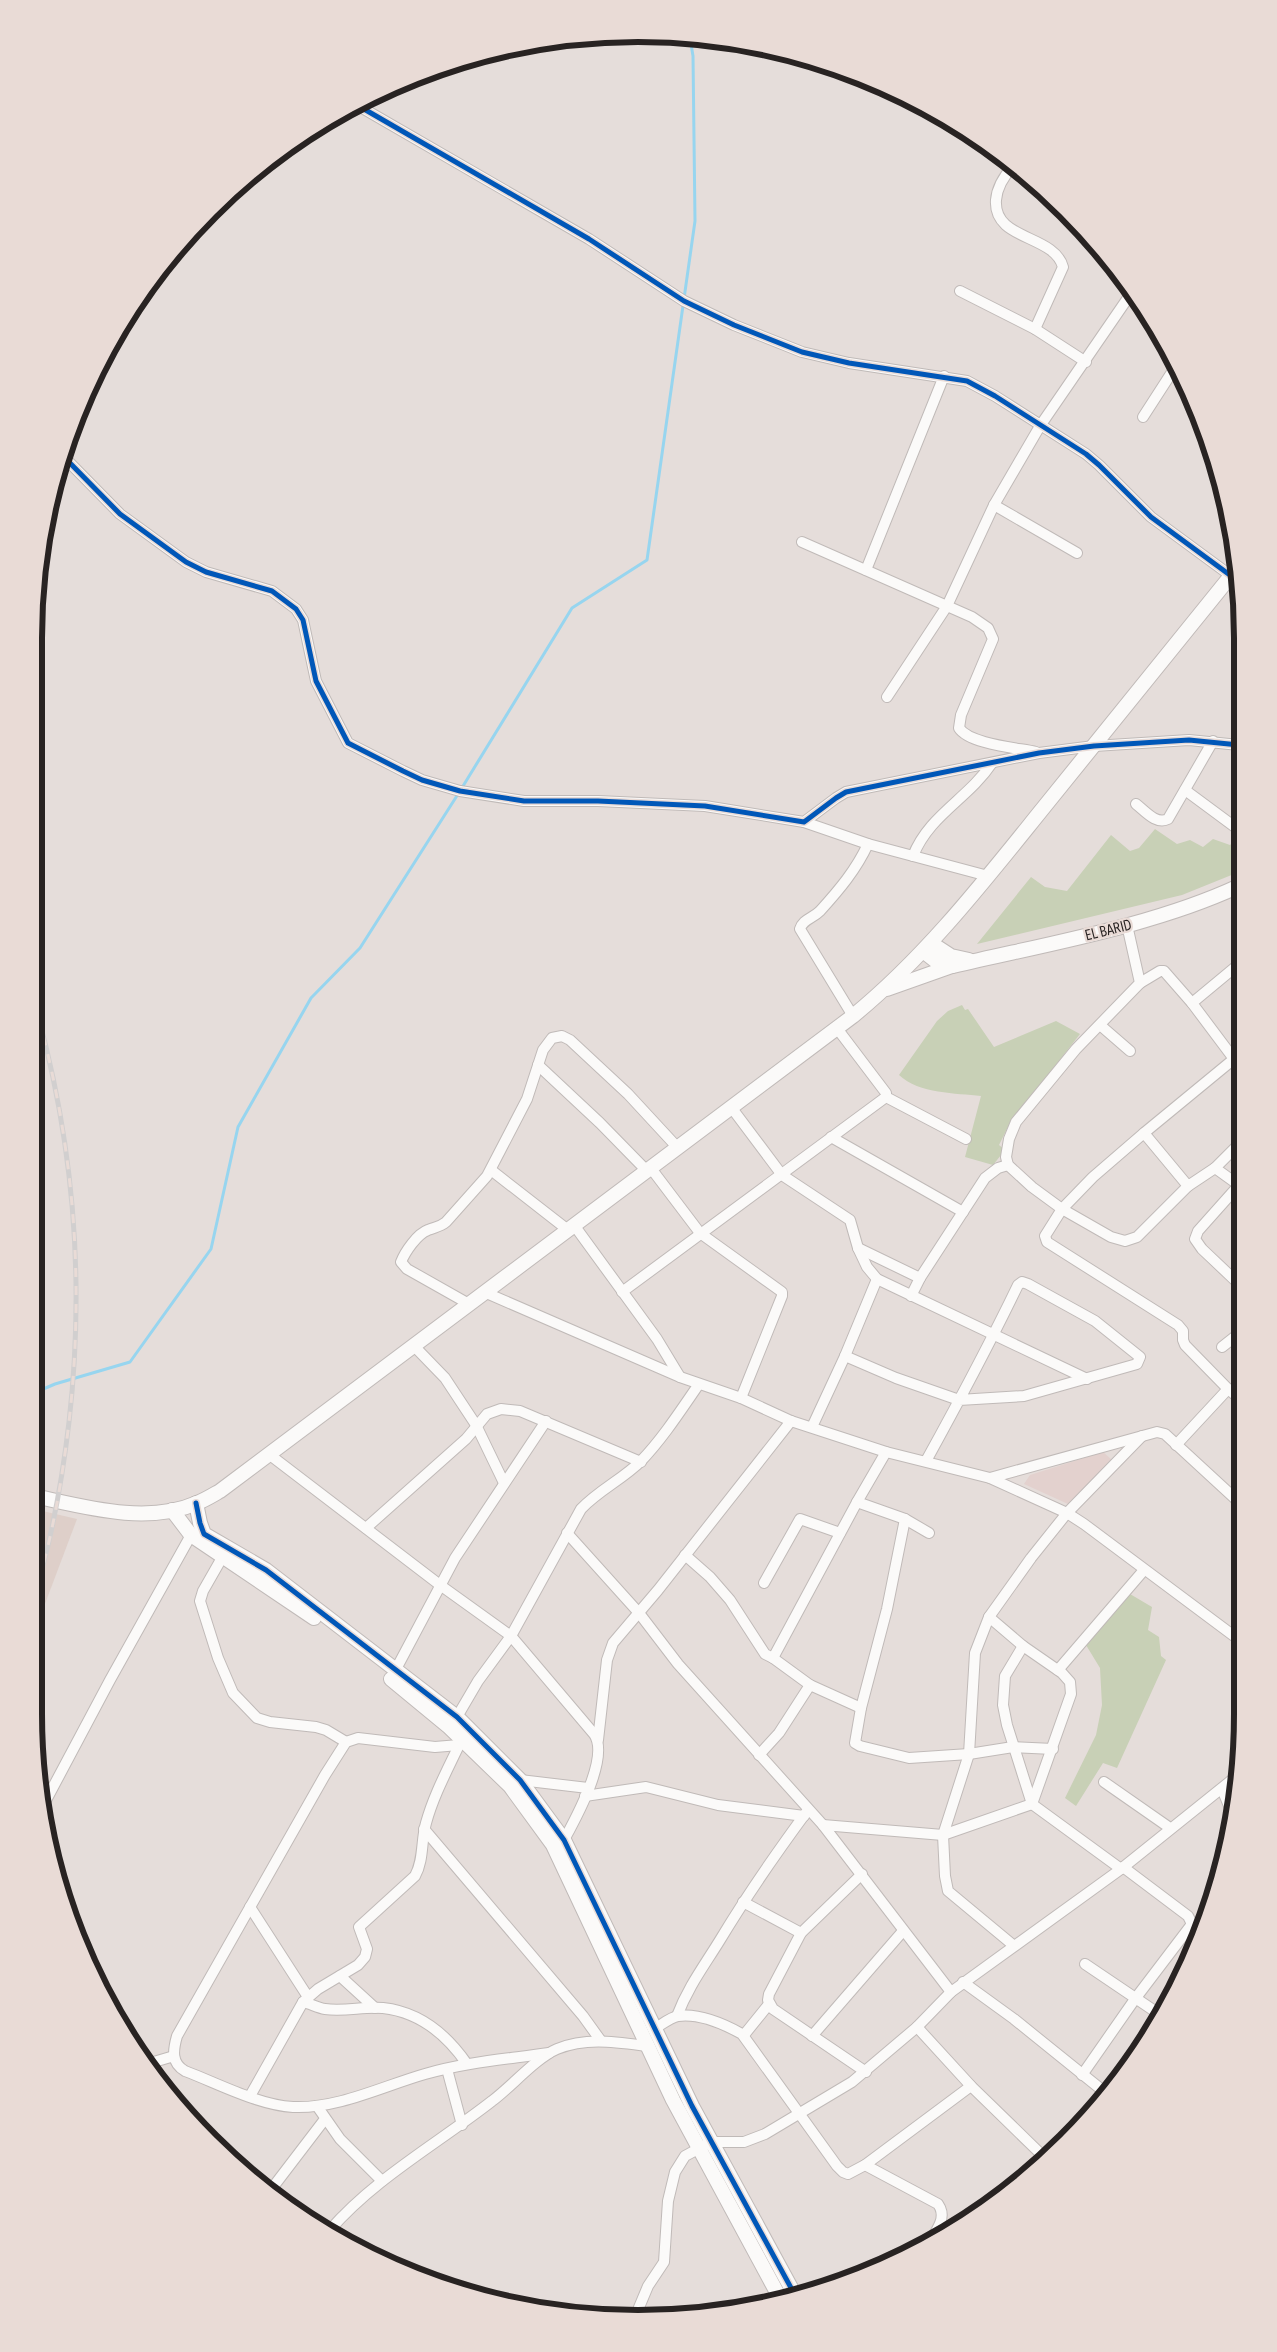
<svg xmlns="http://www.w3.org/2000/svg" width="1277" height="2352" viewBox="0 0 1277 2352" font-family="'Sofia Sans Condensed',sans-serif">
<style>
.built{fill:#decfc9}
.education{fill:#e3d1ce}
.green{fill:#c8d0b6}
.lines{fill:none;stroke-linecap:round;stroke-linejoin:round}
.stream{stroke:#97d5ef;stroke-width:3}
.street-casing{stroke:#c0bab8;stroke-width:12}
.secondary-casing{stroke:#c0bab8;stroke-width:16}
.street{stroke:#fbfaf9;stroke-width:10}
.secondary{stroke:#fbfaf9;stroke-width:14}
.rail-casing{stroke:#d1cfcf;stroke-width:5}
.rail{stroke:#e9dbd6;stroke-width:3;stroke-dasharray:9;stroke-linecap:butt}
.cycleway-casing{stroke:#e9dbd6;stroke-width:8}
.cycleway{stroke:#0057b8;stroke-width:5}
.labels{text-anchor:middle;stroke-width:4.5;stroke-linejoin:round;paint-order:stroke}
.street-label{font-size:16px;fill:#282322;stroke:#e9dbd6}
.rim{fill:none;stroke:#282322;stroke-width:6}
</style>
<rect width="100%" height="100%" fill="#e5ddda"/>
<!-- built -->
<path class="built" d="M34,1509L77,1519L34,1633Z"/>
<!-- education -->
<path class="education" d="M1103,1452L1112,1460L1068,1504L1024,1484L1030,1475Z"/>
<!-- green -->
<g class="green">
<path d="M1155,829L1177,844L1190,840L1203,847L1213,839L1230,845L1239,836V872L1182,895L977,944L1031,877L1045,887L1067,891L1111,835L1130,851L1139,848Z"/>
<path d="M962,1005L965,1010L968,1009L994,1047L1056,1021L1080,1034L1009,1125L999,1145L1005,1150L993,1165L965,1157L981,1096C956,1093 919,1094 899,1075L937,1021L948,1011Z"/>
<path d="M1130,1594L1152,1607L1148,1630L1159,1637L1161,1656L1166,1660L1117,1768L1103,1763L1076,1806L1065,1798L1096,1735L1102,1705L1100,1668L1086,1645Z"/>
</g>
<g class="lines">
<!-- stream -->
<path class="stream" d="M34,1393L55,1384L130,1362L211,1249L238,1127L311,998L360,948L460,791L572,608L647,560L695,221L693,56L690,38"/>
<!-- street casing -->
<g class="street-casing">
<g id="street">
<path d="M357,105L589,239L684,301L734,325L802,352L849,363L967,381L995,396L1086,454L1099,465L1151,517L1238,581"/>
<path d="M1013,166C1004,176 997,187 996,200C993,241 1054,234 1063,267L1035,329"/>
<path d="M960,291L1035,329L1086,362"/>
<path d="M1143,417L1174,369"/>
<path d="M64,457L120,514L186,562L206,572L272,591L296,609L303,620L316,681L348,743L403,771L422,780L460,791L524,801H598L705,806L804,822L836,798L846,792L1039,753L1094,746L1189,740L1239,745"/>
<path d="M994,505L1077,553"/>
<path d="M802,542L972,617L988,628L993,639L961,715L959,728C969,744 1018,748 1036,752"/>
<path d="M866,570L944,376"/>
<path d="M887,697L947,606L994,505L1040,426L1132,292"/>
<path d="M1185,790L1239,830"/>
<path d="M1136,804C1145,811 1156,825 1168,819L1213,741"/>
<path d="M804,822L868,844L988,876"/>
<path d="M913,856C929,815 968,799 992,763"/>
<path d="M1127,925L1140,983L1076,1049L1016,1122L1009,1139L1006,1157L1008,1165L1032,1187L1062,1209L1111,1237L1125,1241L1137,1237L1188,1186"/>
<path d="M1140,983L1160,971H1164L1192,1003L1240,1067"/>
<path d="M1192,1003L1239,964"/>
<path d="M853,1016L800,929C803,919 812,919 820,911C839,890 856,870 868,844"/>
<path d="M1100,1025L1130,1051"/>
<path d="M836,1027L886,1093V1097L966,1139"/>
<path d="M538,1065L600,1123L646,1170"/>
<path d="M731,1107L782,1175L850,1220L858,1248L867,1267L877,1279L1087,1379"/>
<path d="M1144,1133L1240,1054"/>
<path d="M831,1137L963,1212"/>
<path d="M650,1167L700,1233L782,1292V1296L741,1398"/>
<path d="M1215,1168L1240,1143"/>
<path d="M491,1170L568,1230"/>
<path d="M1239,1185L1198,1231L1195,1239L1202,1249L1240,1285"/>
<path d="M1240,1186L1215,1168L1188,1186L1144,1133L1093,1177L1062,1209L1045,1236L1047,1242L1178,1325L1183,1331V1340L1185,1345L1228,1389L1241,1400"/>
<path d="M574,1225L657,1339L680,1377"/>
<path d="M858,1248L920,1278L985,1178L998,1168L1008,1165"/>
<path d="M484,1292L680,1377L741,1398L791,1421L886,1452L990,1478L1067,1513L1084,1524L1242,1642"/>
<path d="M622,1292L886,1097"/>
<path d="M911,1296L920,1278"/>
<path d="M469,1304L407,1269L401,1262C405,1252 417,1234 428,1230C435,1227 440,1227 446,1222L487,1176L527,1099L543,1050L552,1038L562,1036L570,1040L628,1094L677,1147"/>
<path d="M414,1346L445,1378L476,1425L504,1483"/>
<path d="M1222,1347L1241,1332"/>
<path d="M845,1356L896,1378L959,1400L1024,1396L1137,1364L1140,1357L1095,1321L1028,1284L1022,1282L1018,1285C989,1345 958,1403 926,1461"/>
<path d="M812,1427L845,1356L877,1279"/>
<path d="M1176,1445L1228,1389"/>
<path d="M270,1455L440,1585L511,1636L594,1734C610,1757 576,1818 564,1840"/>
<path d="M990,1478L1157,1432L1165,1434L1241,1504"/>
<path d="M857,1502L905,1519L929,1533"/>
<path d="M905,1519L887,1609L861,1708L855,1743L860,1746L909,1758L969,1754L1013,1747L1053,1749"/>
<path d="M366,1528L466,1439L487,1414L501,1409L520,1411L641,1462"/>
<path d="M567,1533L639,1613L678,1664L823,1825L951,1992"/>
<path d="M685,1555L710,1577L730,1600L765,1654L773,1658L810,1685L861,1708"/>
<path d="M223,1556L203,1591L200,1601L218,1658L233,1693L257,1718L270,1722L316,1727L326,1730L346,1742"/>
<path d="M764,1583L800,1519L840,1533"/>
<path d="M989,1617L1023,1646L1062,1673L1070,1682L1071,1694L1032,1804"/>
<path d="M1023,1646L1005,1676L1003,1705L1007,1725L1032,1804L1121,1869"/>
<path d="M773,1658L857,1502L886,1452"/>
<path d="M1058,1670L1144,1570"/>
<path d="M395,1671L455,1558L546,1421"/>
<path d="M454,1722L478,1681L511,1636L581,1509C599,1490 623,1479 641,1461C663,1438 681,1410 699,1384"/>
<path d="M598,1740L607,1660L613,1643L658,1590L791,1421"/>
<path d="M459,1745L435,1747L358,1738L346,1742L325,1775L177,2036C173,2050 171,2063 185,2071C217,2083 258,2105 293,2107C338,2109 383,2086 425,2074C466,2062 508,2059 549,2053"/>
<path d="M759,1755L779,1733L810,1685"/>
<path d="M520,1780L588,1788"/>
<path d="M1104,1782L1170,1828"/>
<path d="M1222,1789L1232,1813"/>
<path d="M585,1796L646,1787L718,1805L804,1816"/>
<path d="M43,1806L110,1680L191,1535"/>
<path d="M823,1825L943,1835L1032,1804"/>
<path d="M424,1829L583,2016L601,2041"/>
<path d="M862,1874L801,1933L769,1994L768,2000L773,2009L866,2072"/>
<path d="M743,1902L801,1933"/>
<path d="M250,1907L308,1997"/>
<path d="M1013,1945L948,1891L945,1876L943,1835L969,1754L975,1653L989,1617L1031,1558L1067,1513L1142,1436"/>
<path d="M1085,1964L1162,2016"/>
<path d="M340,1976L375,2008"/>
<path d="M963,1982L1014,2019L1107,2094"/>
<path d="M303,2002C311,2004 318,2008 325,2009C345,2012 364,2006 383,2008C420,2012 447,2035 467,2064"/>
<path d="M677,2016C688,1987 704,1966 720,1940C747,1895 777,1852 808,1810"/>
<path d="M917,2027L971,2086L1046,2159"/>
<path d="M654,2029C661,2025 671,2017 678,2016C700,2013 724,2024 742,2034L837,2166L843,2172L848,2174L865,2165L971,2086"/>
<path d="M744,2035L769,2004"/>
<path d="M812,2036L903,1931"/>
<path d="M147,2064L174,2056"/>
<path d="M447,2069L462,2125"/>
<path d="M1082,2075L1135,1999L1192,1924L1188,1916L1123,1867"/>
<path d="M250,2096L303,2002L318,1989L358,1965L365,1957L367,1949L359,1927L415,1876C424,1860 421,1840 426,1823C434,1794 448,1769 461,1741"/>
<path d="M317,2106L340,2139L382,2181"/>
<path d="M865,2165L938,2204C947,2217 938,2227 931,2240"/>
<path d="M270,2191L325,2119"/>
<path d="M329,2231C375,2178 437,2144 492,2101C511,2087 536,2058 557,2049C586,2037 616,2042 647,2046"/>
<path d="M635,2317L648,2286L664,2262L668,2201L675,2172L685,2156L711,2142H744L765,2134L852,2082L917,2027L951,1992L1121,1869L1238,1775"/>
</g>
</g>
<!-- secondary casing -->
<g class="secondary-casing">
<g id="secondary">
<path d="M931,943L951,956L969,960"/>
<path d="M923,951L937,962L953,966C1046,944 1153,926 1239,886"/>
<path d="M887,989L952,966"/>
<path d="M34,1496C85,1507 147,1525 197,1503C205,1500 213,1495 220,1491L853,1016C925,957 982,884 1040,812C1106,730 1172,648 1238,567"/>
<path d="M196,1503L200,1523L204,1534L266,1570L457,1717L520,1780L564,1840L692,2106L796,2297"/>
<path d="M172,1510L191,1535L314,1618"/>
<path d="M391,1679L448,1726L510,1786L553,1845L673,2100L781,2300"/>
</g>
</g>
<!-- street -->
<use href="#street" class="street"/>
<!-- secondary -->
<use href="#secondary" class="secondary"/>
<!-- rail casing -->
<g class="rail-casing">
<path id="rail" d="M34,1597C52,1539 62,1482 69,1422C85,1281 74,1142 35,1005"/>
</g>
<!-- rail -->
<use href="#rail" class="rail"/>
<!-- cycleway casing -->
<g class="cycleway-casing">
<g id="cycleway">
<path d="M357,105L589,239L684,301L734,325L802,352L849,363L967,381L995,396L1086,454L1099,465L1151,517L1238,581"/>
<path d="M64,457L120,514L186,562L206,572L272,591L296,609L303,620L316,681L348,743L403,771L422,780L460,791L524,801H598L705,806L804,822L836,798L846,792L1039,753L1094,746L1189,740L1239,745"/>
<path d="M196,1503L200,1523L204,1534L266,1570L457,1717L520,1780L564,1840L692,2106L796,2297"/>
</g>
</g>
<!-- cycleway -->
<use href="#cycleway" class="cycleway"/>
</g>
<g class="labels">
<!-- street labels -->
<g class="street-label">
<text transform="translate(1108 929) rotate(-14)" y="6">EL BARID</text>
</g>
</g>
<!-- crop -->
<path d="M0 0H1277V2352H0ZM638 42H638A596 596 0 0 1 1234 638V1714A596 596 0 0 1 638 2310H638A596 596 0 0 1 42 1714V638A596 596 0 0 1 638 42Z" fill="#e9dbd6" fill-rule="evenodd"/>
<path class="rim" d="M638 42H638A596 596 0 0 1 1234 638V1714A596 596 0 0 1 638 2310H638A596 596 0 0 1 42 1714V638A596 596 0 0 1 638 42Z"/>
</svg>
